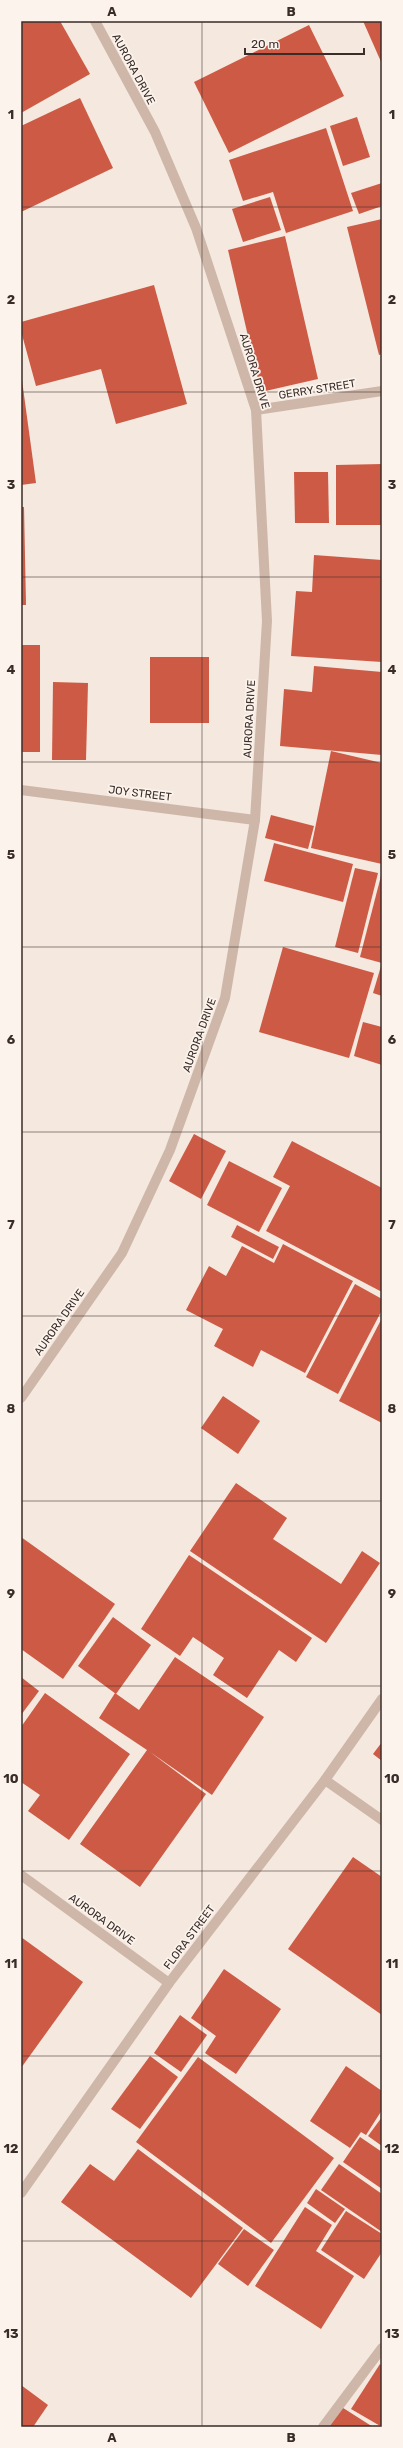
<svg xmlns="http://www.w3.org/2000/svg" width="403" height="2448" viewBox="0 0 403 2448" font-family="Rubik,sans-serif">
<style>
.building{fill:#cd5a44}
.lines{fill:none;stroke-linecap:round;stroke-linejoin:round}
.minor{stroke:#ceb7a9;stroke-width:10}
.grid{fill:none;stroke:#3a2d29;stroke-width:1;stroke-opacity:0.55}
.labels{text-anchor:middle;stroke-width:3.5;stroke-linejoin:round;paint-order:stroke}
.street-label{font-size:11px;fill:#3a2d29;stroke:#fbf3ec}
.neatline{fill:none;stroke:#3a2d29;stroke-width:1.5}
.grid-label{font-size:13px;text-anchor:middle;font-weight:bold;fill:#3a2d29}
</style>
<rect width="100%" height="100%" fill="#f4e8df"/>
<!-- building -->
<g class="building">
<path d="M21,21H60L90,74L21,113Z"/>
<path d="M363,21H382V64Z"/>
<path d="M309,25L344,96L229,153L194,82Z"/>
<path d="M80,98L113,168L21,212V126Z"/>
<path d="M357,117L370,157L343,166L330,126Z"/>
<path d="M326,128L353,211L286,233L273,192L243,201L229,160Z"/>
<path d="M382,183V206L359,214L351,193Z"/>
<path d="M270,197L281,230L243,242L232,209Z"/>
<path d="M382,219V354L379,355L347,227Z"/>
<path d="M285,236L318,379L261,392L228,250Z"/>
<path d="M154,285L187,404L116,424L101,369L36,386L21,331V322Z"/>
<path d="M21,373L36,483L21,485Z"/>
<path d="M382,464V525H336V465Z"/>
<path d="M294,472H328L329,523H295Z"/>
<path d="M21,507H24L26,605H21Z"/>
<path d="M314,555L382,560V662L291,656L296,591L312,592Z"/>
<rect x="21" y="645" width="19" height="107"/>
<rect x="150" y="657" width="59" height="66"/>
<path d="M314,666L382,672V755L280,746L284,689L312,692Z"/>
<path d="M53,682L88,683L86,760H52Z"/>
<path d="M331,751L382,763V864L311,848Z"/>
<path d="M271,815L314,826L308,849L265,838Z"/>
<path d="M274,843L353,864L343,902L264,881Z"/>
<path d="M355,868L378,873L358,953L335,947Z"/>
<path d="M381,876H382V963L360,957Z"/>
<path d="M283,947L374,973L349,1058L259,1032Z"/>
<path d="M381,966L382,967V996L373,993Z"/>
<path d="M363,1022L382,1027V1065L354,1056Z"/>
<path d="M194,1134L226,1151L201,1199L169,1181Z"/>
<path d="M292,1141L382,1188V1292L266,1231L290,1186L273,1177Z"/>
<path d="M229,1161L282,1188L259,1232L207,1205Z"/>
<path d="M237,1225L279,1247L273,1259L231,1237Z"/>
<path d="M283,1244L353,1281L305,1373L261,1350L253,1367L214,1346L223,1329L186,1310L209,1266L226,1276L242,1246L274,1263Z"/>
<path d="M355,1284L382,1299V1310L338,1394L306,1377Z"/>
<path d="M382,1318V1423L339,1401Z"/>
<path d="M223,1396L260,1421L238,1454L201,1428Z"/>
<path d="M236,1483L287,1518L273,1539L341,1584L362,1551L380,1563L326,1643L190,1551Z"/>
<path d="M21,1537L115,1604L63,1679L21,1649Z"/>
<path d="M189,1555L312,1638L296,1662L279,1650L247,1698L213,1675L224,1658L193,1637L180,1656L141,1629Z"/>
<path d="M113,1617L151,1645L116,1694L78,1666Z"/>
<path d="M175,1657L264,1717L212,1795L150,1752L206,1794L140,1887L80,1844L147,1750L99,1718L115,1693L139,1710Z"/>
<path d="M21,1677L39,1691L21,1715Z"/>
<path d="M45,1693L130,1754L69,1840L28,1811L40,1795L21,1782V1727Z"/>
<path d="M382,1742V1761L373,1754Z"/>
<path d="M353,1857L382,1877V2015L288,1949Z"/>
<path d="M21,1937L83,1982L21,2068Z"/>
<path d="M224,1969L281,2009L236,2074L205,2053L216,2036L191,2018Z"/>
<path d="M180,2015L207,2035L181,2072L154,2053Z"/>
<path d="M150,2056L178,2077L140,2129L111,2109Z"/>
<path d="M198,2057L334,2158L271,2243L136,2142Z"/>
<path d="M346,2066L382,2091V2110L366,2135L361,2132L350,2148L310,2121Z"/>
<path d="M382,2117V2146L368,2136Z"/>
<path d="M360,2137L382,2152V2189L343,2162Z"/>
<path d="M138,2149L243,2228L191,2298L61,2202L90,2164L114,2181Z"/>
<path d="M339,2164L382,2194V2232L321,2190Z"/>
<path d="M316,2189L345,2209L335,2223L307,2203Z"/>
<path d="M305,2207L332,2225L316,2251L354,2276L321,2329L255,2286Z"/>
<path d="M346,2211L382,2234V2252L364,2279L321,2250Z"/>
<path d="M244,2229L274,2250L248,2286L218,2264Z"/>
<path d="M380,2364L382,2366V2427L351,2409Z"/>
<path d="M21,2385L48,2405L33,2427H21Z"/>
<path d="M340,2406L373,2427H327Z"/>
</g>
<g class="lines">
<!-- minor -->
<g class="minor">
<path d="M256,410L382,391"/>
<path d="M21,790L255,820"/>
<path d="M21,1398L122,1253L170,1150L225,998L255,820L267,621L256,410L196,228L155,132L95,21"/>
<path d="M325,1780L382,1820"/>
<path d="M21,1875L169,1983"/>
<path d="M21,2193L169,1983L325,1780L382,1699"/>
<path d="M323,2427L382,2348"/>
</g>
</g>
<!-- grid -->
<path class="grid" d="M202,21V2427M21,207H382M21,392H382M21,577H382M21,762H382M21,947H382M21,1132H382M21,1316H382M21,1501H382M21,1686H382M21,1871H382M21,2056H382M21,2241H382"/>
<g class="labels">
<!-- street labels -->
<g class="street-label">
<text transform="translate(134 69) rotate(62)" y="4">AURORA DRIVE</text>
<text transform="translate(255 371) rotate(73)" y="4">AURORA DRIVE</text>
<text transform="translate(317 389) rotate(-9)" y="4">GERRY STREET</text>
<text transform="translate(249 719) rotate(-87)" y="4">AURORA DRIVE</text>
<text transform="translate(140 793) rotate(7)" y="4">JOY STREET</text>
<text transform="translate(199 1035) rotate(-70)" y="4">AURORA DRIVE</text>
<text transform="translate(59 1322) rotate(-55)" y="4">AURORA DRIVE</text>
<text transform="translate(102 1919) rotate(36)" y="4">AURORA DRIVE</text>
<text transform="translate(189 1937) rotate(-53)" y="4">FLORA STREET</text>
</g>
</g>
<!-- border -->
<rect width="403" height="2448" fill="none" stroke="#fbf3ec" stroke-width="44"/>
<!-- scale -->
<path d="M245 48v6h119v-6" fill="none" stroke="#3a2d29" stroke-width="2"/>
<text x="251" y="48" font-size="12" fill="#3a2d29" stroke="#fbf3ec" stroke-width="3" paint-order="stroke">20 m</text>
<rect x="22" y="22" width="359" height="2404" class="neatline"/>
<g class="grid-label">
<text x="112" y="16">A</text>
<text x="291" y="16">B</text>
<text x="11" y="119">1</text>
<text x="392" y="119">1</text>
<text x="11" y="304">2</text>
<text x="392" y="304">2</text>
<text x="11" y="489">3</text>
<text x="392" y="489">3</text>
<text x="11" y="674">4</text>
<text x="392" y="674">4</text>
<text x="11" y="859">5</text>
<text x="392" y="859">5</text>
<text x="11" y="1044">6</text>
<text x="392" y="1044">6</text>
<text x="11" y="1229">7</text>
<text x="392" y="1229">7</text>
<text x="11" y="1413">8</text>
<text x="392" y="1413">8</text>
<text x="11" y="1598">9</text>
<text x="392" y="1598">9</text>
<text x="11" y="1783">10</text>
<text x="392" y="1783">10</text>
<text x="11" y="1968">11</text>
<text x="392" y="1968">11</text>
<text x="11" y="2153">12</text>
<text x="392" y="2153">12</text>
<text x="11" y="2338">13</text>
<text x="392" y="2338">13</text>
<text x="112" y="2442">A</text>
<text x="291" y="2442">B</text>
</g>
</svg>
